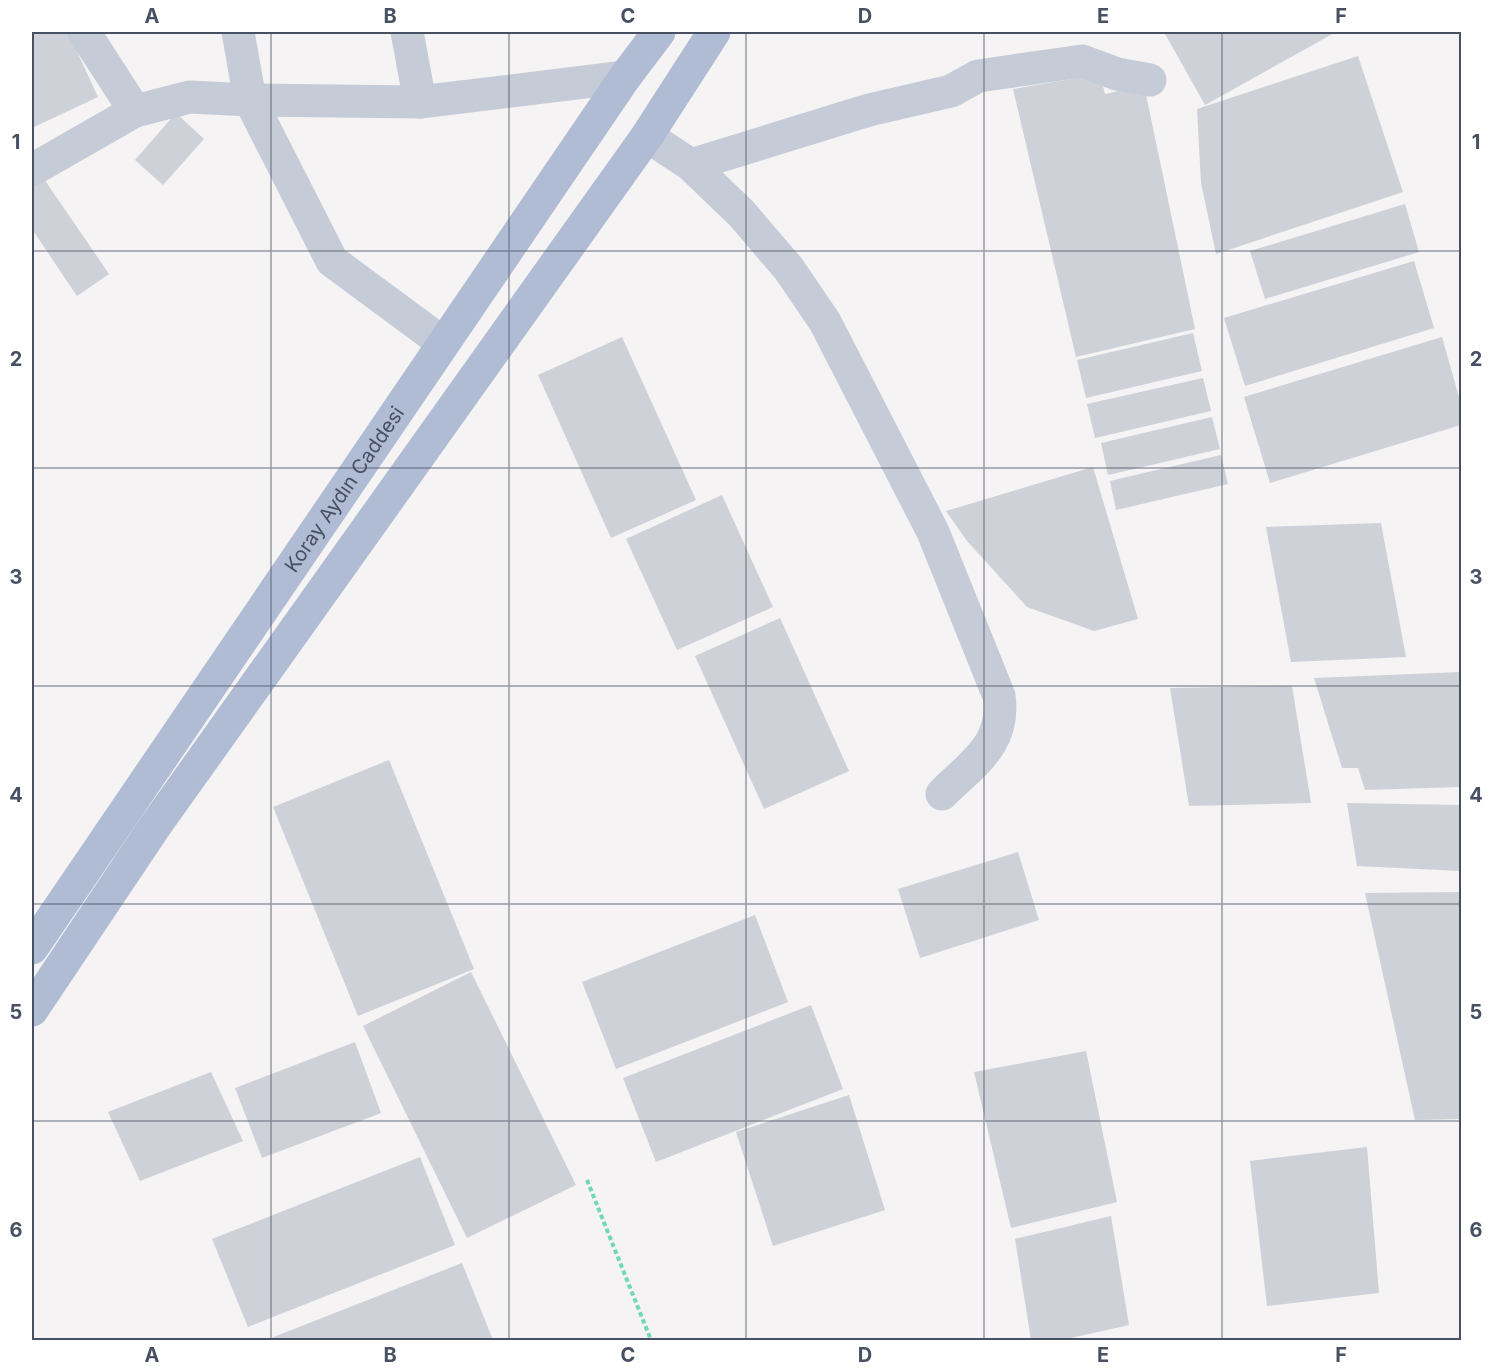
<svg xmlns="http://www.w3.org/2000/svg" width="1493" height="1372" viewBox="0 0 1493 1372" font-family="Inter,sans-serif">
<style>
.building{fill:#ced1d8}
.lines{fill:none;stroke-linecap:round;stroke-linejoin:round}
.path{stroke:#71d8b7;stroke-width:4;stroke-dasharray:4.5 3;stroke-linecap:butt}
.minor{stroke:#c5ccd8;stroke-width:33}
.major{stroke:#b0bcd4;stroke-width:33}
.grid{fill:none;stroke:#485163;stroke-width:1.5;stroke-opacity:0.55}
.labels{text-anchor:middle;stroke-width:4.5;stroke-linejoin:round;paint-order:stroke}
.street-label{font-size:20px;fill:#485163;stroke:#fff}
.neatline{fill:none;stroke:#485163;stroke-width:2}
.grid-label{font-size:20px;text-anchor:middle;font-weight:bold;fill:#485163}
</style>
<rect width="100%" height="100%" fill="#f5f3f3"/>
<!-- building -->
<g class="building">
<path d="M32,32H68L98,97L32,128Z"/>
<path d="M1164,32H1336L1205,105Z"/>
<path d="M1358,56L1403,192L1216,254L1201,183L1197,109Z"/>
<path d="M1100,74L1105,94L1144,85L1195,329L1076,357L1013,89Z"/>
<path d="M176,113L204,139L163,185L135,160Z"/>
<path d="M44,179L109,274L77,296L32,229V187Z"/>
<path d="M1405,204L1419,252L1265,299L1250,251Z"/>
<path d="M1414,261L1434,328L1245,386L1224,318Z"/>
<path d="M1193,333L1202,371L1086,398L1077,360Z"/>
<path d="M622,337L696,500L611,538L538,375Z"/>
<path d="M1442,337L1461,404V425L1270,483L1244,397Z"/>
<path d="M1203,378L1211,411L1095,438L1087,404Z"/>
<path d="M1212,417L1220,449L1108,475L1101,443Z"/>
<path d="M1221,455L1228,484L1116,510L1110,481Z"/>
<path d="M1093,467L1138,619L1094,631L1027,607L967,541L946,511Z"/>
<path d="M722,495L773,607L677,650L626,539Z"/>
<path d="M1381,523L1406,657L1291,662L1266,527Z"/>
<path d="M780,618L849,771L764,809L695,656Z"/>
<path d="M1461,672V787L1365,790L1358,768H1342L1314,678Z"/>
<path d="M1292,686L1311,803L1189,806L1170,688Z"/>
<path d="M389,760L474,969L358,1016L273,807Z"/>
<path d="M1347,803L1461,805V871L1357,866Z"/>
<path d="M1018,852L1039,920L920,958L898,889Z"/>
<path d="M1461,892V1119L1415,1120L1365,893Z"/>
<path d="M755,915L788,1002L616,1069L582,982Z"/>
<path d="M471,972L576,1185L467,1238L363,1026Z"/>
<path d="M811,1005L843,1089L656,1162L623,1078Z"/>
<path d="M355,1042L381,1113L262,1158L235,1088Z"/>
<path d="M1086,1051L1117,1202L1011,1228L974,1072Z"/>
<path d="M211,1072L243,1141L140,1181L108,1112Z"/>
<path d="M849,1095L885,1210L773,1246L736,1132Z"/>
<path d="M1367,1147L1379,1293L1267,1306L1250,1161Z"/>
<path d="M420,1157L455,1245L248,1327L212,1239Z"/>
<path d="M1111,1216L1129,1325L1062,1340H1031L1015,1239Z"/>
<path d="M462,1263L493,1340H266Z"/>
</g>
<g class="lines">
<!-- path -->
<path class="path" d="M587,1180L651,1340"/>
<!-- minor -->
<g class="minor">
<path d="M84,32L135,111"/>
<path d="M238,32L250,100L332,261L443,343"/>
<path d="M407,32L420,102"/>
<path d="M647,136L691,165L741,213L789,269L825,322L933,532L999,696C1006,744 973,763 942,794"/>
<path d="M691,165L869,110L951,91L978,76L1082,61L1117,74L1150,80"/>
<path d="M32,170L135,111L190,97L250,100L420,102L625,77"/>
</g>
<!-- major -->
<g class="major">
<path id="s1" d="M32,948L625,77L659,32"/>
<path d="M32,1010L153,829L647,136L714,32"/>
</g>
</g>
<!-- grid -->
<path class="grid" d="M271,32V1340M509,32V1340M746,32V1340M984,32V1340M1222,32V1340M32,251H1462M32,468H1462M32,686H1462M32,904H1462M32,1121H1462"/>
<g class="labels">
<!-- street labels -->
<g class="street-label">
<text dy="7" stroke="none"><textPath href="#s1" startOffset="555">Koray Aydın Caddesi</textPath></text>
</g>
</g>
<!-- border -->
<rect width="1493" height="1372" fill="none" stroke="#ffffff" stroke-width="66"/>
<rect x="33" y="33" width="1427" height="1306" class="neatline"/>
<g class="grid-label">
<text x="152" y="23">A</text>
<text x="390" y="23">B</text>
<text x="628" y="23">C</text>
<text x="865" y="23">D</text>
<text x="1103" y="23">E</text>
<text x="1341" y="23">F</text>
<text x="16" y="149">1</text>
<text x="1476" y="149">1</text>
<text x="16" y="366">2</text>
<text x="1476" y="366">2</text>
<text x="16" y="584">3</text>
<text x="1476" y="584">3</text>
<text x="16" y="802">4</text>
<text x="1476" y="802">4</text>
<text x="16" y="1019">5</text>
<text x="1476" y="1019">5</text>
<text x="16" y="1237">6</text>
<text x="1476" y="1237">6</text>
<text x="152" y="1362">A</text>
<text x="390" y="1362">B</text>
<text x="628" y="1362">C</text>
<text x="865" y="1362">D</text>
<text x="1103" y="1362">E</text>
<text x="1341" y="1362">F</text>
</g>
</svg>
